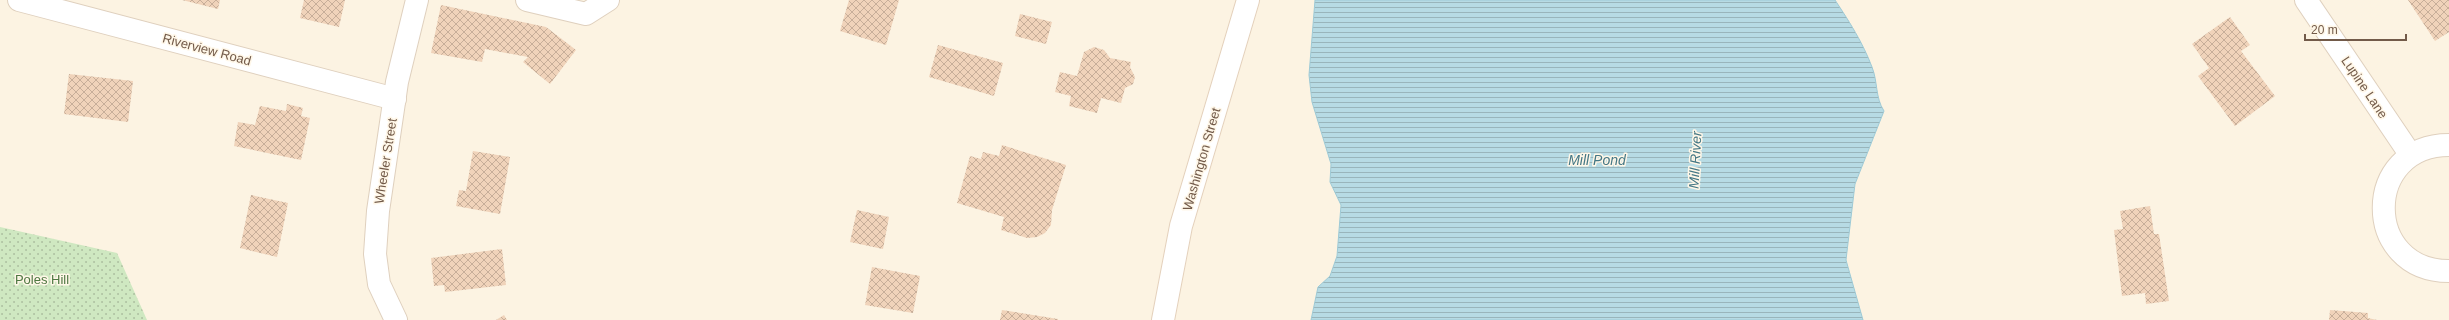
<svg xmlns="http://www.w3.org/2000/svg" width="2449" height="320" viewBox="0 0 2449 320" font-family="Helvetica,sans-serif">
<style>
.park{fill:url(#park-dots)}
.water{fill:url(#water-rules);stroke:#9ecad6}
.building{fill:url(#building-cross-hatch)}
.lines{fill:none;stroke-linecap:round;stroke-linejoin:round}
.street-casing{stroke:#dfd0be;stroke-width:24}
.secondary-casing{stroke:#e4d1bc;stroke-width:24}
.street{stroke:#fff;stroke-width:22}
.secondary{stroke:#fff;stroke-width:22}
.labels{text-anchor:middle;stroke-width:3;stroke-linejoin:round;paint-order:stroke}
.street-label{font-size:13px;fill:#725a49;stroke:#fff7e8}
.park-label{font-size:13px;fill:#4f7842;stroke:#fff7e8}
.water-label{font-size:14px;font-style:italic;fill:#447785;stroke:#fff7e8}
</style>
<defs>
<pattern id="park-dots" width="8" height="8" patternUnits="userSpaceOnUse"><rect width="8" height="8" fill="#cfe8c1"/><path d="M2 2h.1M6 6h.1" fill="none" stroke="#acbf9f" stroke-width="1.8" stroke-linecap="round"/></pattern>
<pattern id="water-rules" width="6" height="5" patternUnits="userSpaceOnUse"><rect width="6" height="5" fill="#b7dbe4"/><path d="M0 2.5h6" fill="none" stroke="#99b5bb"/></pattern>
<pattern id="building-cross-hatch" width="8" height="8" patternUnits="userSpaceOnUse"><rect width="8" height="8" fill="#f0d3ba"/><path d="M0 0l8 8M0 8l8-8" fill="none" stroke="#c7ae99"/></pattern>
</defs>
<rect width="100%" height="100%" fill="#fcf3e2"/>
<!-- park -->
<path class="park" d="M0,227L117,253L147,320H0Z"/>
<!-- water -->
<path class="water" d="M1315,0H1835C1849,21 1863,43 1872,67C1878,82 1875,97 1884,111L1855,184L1846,260L1863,320H1311L1318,287L1330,276L1337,256L1341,205L1330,182L1331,164L1312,102L1309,75Z"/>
<!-- building -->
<g class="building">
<path d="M182,0H220L218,9Z"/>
<path d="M304,0H345L339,27L300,18Z"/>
<path d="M849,0H899L886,45L840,31Z"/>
<path d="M2408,0H2449V32L2435,41Z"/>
<path d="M441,5L546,27L576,50L550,84L523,62L528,57L485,49L482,62L431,53Z"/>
<path d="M1020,14L1052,22L1046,44L1015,36Z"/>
<path d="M2230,17L2250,45L2241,51L2275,96L2235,126L2198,76L2209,68L2192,44Z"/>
<path d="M938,45L1003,63L994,96L929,77Z"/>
<path d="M1094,47L1104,50L1110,58L1131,62L1130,67L1135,77L1133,84L1125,88L1121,103L1101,98L1097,113L1069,106L1071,96L1055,92L1060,72L1077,76L1084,52Z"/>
<path d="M69,74L133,81L128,122L64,114Z"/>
<path d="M287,104L303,108L301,116L310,118L301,160L234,146L238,122L255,125L260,106L286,111Z"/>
<path d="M1002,145L1066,165L1052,210L1051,225L1045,233L1037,237L1027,238L1001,230L1004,217L957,203L970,156L981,159L983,152L999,156Z"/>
<path d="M473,151L510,157L500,214L456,206L459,190L466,191Z"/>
<path d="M251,195L288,203L277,257L240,248Z"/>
<path d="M2150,206L2154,234H2159L2169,301L2146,304L2145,293L2122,296L2114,230L2123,229L2120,211Z"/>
<path d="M857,210L889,217L883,249L850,242Z"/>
<path d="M502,249L506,285L445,292L444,285L434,286L431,258Z"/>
<path d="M872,267L920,276L913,313L865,305Z"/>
<path d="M1002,310L1058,319V320H1000Z"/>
<path d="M2330,310L2368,313V318L2377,320H2329Z"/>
<path d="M504,315L507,320H496Z"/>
</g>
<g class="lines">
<!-- street casing -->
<g class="street-casing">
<g id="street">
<path d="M19,0L395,99"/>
<path d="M527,0L586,14L608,0"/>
<path d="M2306,0L2410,154"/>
<path d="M2449,145C2362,145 2362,271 2449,271"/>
<path d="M396,320L379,284L375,254L378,211L397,82L417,0"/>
</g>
</g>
<!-- secondary casing -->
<g class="secondary-casing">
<path id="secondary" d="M1163,320L1181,226L1248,0"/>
</g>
<!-- street -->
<use href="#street" class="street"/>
<!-- secondary -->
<use href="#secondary" class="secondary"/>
</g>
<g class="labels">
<!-- street labels -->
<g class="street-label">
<text transform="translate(207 49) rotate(15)" y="5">Riverview Road</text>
<text transform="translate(2365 87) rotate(56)" y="5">Lupine Lane</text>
<text transform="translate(1201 159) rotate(-74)" y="5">Washington Street</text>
<text transform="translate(385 161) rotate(-81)" y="5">Wheeler Street</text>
</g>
<!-- park labels -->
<g class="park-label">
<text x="42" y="284">Poles Hill</text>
</g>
<!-- water labels -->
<g class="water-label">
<text x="1597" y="165">Mill Pond</text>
<text transform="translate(1695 160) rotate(-87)" y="5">Mill River</text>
</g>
</g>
<!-- scale -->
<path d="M2305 34v6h101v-6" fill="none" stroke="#725a49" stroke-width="2"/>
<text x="2311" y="34" font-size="12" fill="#725a49" stroke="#fff7e8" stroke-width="3" paint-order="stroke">20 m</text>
</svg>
